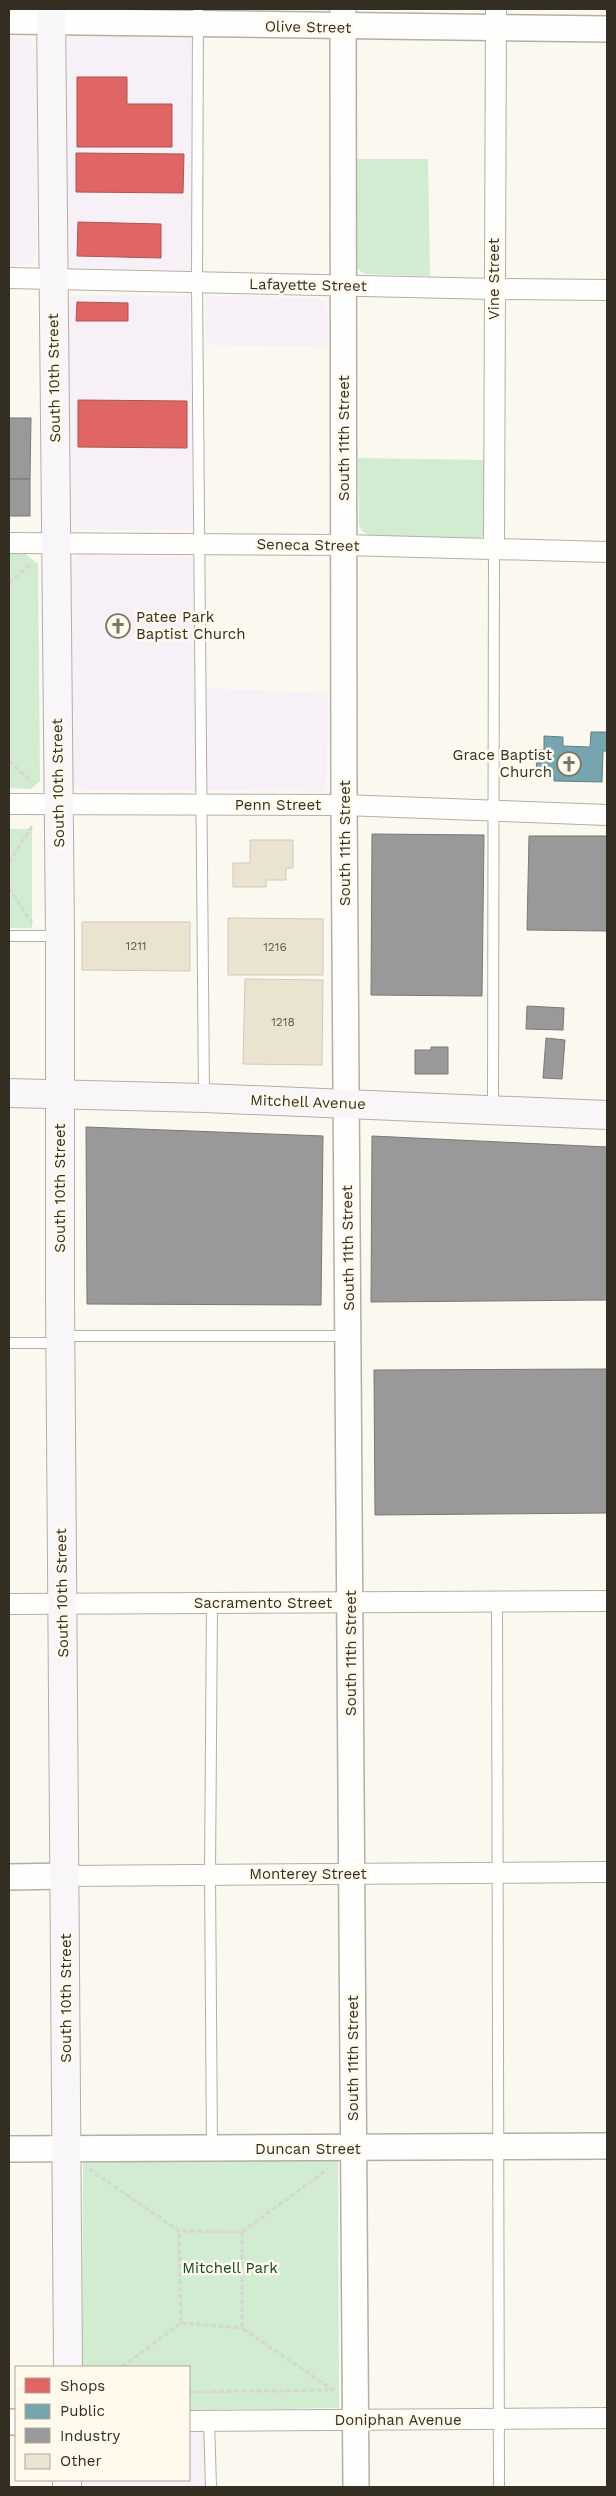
<svg xmlns="http://www.w3.org/2000/svg" width="616" height="2496" viewBox="0 0 616 2496" font-family="'Work Sans',sans-serif">
<style>
.commercial{fill:#f7f1f7}
.green{fill:#d1ecd0}
.shops{fill:#e06666;stroke:#ac5551}
.public{fill:#76a5af;stroke:#628184}
.industry{fill:#999;stroke:#7a7975}
.building{fill:#e9e3d0;stroke:#cdc9bf}
.lines{fill:none;stroke-linecap:round;stroke-linejoin:round}
.service-casing{stroke:#b3afa6;stroke-width:12}
.minor-casing{stroke:#b3afa6;stroke-width:22}
.tertiary-casing{stroke:#b3afa6;stroke-width:28}
.secondary-casing{stroke:#b3afa6;stroke-width:30}
.path{stroke:#d6d6d3;stroke-width:3;stroke-dasharray:5 2.5;stroke-linecap:butt}
.service{stroke:#fefefd;stroke-width:10}
.minor{stroke:#fefefd;stroke-width:20}
.tertiary{stroke:#fefefd;stroke-width:25}
.secondary{stroke:#f8f6f8;stroke-width:28}
.labels{text-anchor:middle;stroke-width:5;stroke-linejoin:round;paint-order:stroke}
.number-label{font-size:12px;fill:#605b4d}
.street-label{font-size:15px;fill:#332e21;stroke:#fffaec}
.poi-label{font-size:15px;fill:#332e21;stroke:#fffaec;text-anchor:start}
.park-label{font-size:15px;fill:#154522;stroke:#fffaec}
</style>
<rect width="100%" height="100%" fill="#fbf8f0"/>
<!-- commercial -->
<g class="commercial">
<path d="M69,9H192V12L72,10Z"/>
<path d="M79,33L191,38V271L72,267L65,262L63,44L68,36Z"/>
<path d="M9,36L30,37L37,51V253L34,260L26,265H9Z"/>
<path d="M77,295L190,296L193,530H83L73,527L67,520L66,305L69,298Z"/>
<path d="M205,296L319,298L325,303L328,311V347L206,345Z"/>
<path d="M80,555L193,557L194,688L328,693L327,791L85,790L75,786L70,775L69,564L73,558Z"/>
<path d="M189,2430H204L205,2487H80V2480H189Z"/>
</g>
<!-- green -->
<g class="green">
<path d="M355,159H428L430,276L365,274L357,269Z"/>
<path d="M358,458L487,460L486,533L482,537L474,538L369,535L362,531L359,524Z"/>
<path d="M9,554H25L38,564L40,781L31,789L9,788Z"/>
<rect x="9" y="829" width="23" height="99"/>
<path d="M338,2159L339,2408L189,2410V2367H82L83,2162Z"/>
</g>
<!-- shops -->
<g class="shops">
<path d="M77,77H127V104H172V147H77Z"/>
<path d="M76,153L184,154L183,193L76,192Z"/>
<path d="M78,222L161,224V258L77,256Z"/>
<path d="M77,302L128,303V321H76Z"/>
<path d="M78,400L187,401V448L78,447Z"/>
</g>
<!-- public -->
<path class="public" d="M591,732H607V751H603L602,782L554,781V776H536L537,750H544V736L563,737V746L590,747Z"/>
<!-- industry -->
<g class="industry">
<path d="M9,418H31L30,479H9Z"/>
<rect x="9" y="479" width="21" height="37"/>
<path d="M372,834L484,835L482,996L371,995Z"/>
<path d="M529,836H607V931L527,930Z"/>
<path d="M527,1006L564,1008L563,1030L526,1029Z"/>
<path d="M546,1038L565,1040L562,1079L543,1078Z"/>
<path d="M431,1047H448V1074H415V1050H431Z"/>
<path d="M86,1127L323,1136L321,1305L87,1304Z"/>
<path d="M372,1136L607,1147V1300L371,1302Z"/>
<path d="M607,1369V1513L375,1515L374,1370Z"/>
</g>
<!-- building -->
<g class="building">
<path d="M250,840H293V868H286V880H266V887H233V863H250Z"/>
<path d="M228,918L323,919V975H228Z"/>
<path d="M82,922H190V971L82,970Z"/>
<path d="M245,979L323,980L322,1065L243,1064Z"/>
</g>
<g class="lines">
<!-- service casing -->
<g class="service-casing">
<g id="service">
<path d="M198,9L197,283L204,1097"/>
<path d="M9,936H58"/>
<path d="M493,1109L494,550"/>
<path d="M61,1336H347"/>
<path d="M9,1343H60"/>
<path d="M497,1602L499,2487"/>
<path d="M212,1603L210,1874L212,2148"/>
<path d="M209,2421L211,2487"/>
</g>
</g>
<!-- minor casing -->
<g class="minor-casing">
<g id="minor">
<path d="M9,278L494,289L607,290"/>
<path d="M9,543L344,545L607,552"/>
<path d="M494,550L496,9"/>
<path d="M9,804L344,805L607,815"/>
<path d="M9,1604L607,1601"/>
<path d="M66,1876L607,1872"/>
<path d="M189,2421L607,2418"/>
</g>
</g>
<!-- tertiary casing -->
<g class="tertiary-casing">
<g id="tertiary">
<path d="M343,9L344,805L356,2487"/>
<path d="M9,21L607,29"/>
<path d="M9,1877L66,1876"/>
<path d="M9,2149L607,2146"/>
<path d="M9,2422H16"/>
</g>
</g>
<!-- secondary casing -->
<g class="secondary-casing">
<g id="secondary">
<path d="M51,9L60,936V1296L68,2367"/>
<path d="M9,1093L204,1098L607,1115"/>
<path d="M67,2487V2480"/>
</g>
</g>
<!-- path -->
<g class="path">
<path d="M9,583L32,563"/>
<path d="M9,761L32,782"/>
<path d="M9,862L32,826"/>
<path d="M9,888L32,923"/>
<path d="M89,2169L179,2231L242,2232L328,2169"/>
<path d="M242,2232V2328L333,2390"/>
<path d="M181,2323L242,2328"/>
<path d="M122,2367L181,2323L179,2231"/>
<path d="M189,2392L333,2390V2388"/>
</g>
<!-- service -->
<use href="#service" class="service"/>
<!-- minor -->
<use href="#minor" class="minor"/>
<!-- tertiary -->
<use href="#tertiary" class="tertiary"/>
<!-- secondary -->
<use href="#secondary" class="secondary"/>
</g>
<!-- icons -->
<defs>
<g id="church-ring" transform="scale(1.25)"><circle r="9.5" fill="#fffaec" stroke="#797569" stroke-width="1.5"/><path d="M-1.2-6h2.4v3.5h3.3v2.4h-3.3V6h-2.4V-.1h-3.3v-2.4h3.3Z" fill="#797569"/></g>
</defs>
<g fill-rule="evenodd">
<use href="#church-ring" x="118" y="626"/>
<use href="#church-ring" x="569" y="764"/>
</g>
<g class="labels">
<!-- number labels -->
<g class="number-label">
<text x="136" y="950">1211</text>
<text x="275" y="951">1216</text>
<text x="283" y="1026">1218</text>
</g>
<!-- street labels -->
<g class="street-label">
<text transform="translate(308 27) rotate(1)" y="5">Olive Street</text>
<text transform="translate(494 279) rotate(-90)" y="5">Vine Street</text>
<text transform="translate(308 285) rotate(1)" y="5">Lafayette Street</text>
<text transform="translate(54 378) rotate(-91)" y="5">South 10th Street</text>
<text transform="translate(344 438) rotate(-90)" y="5">South 11th Street</text>
<text transform="translate(308 545) rotate(1)" y="5">Seneca Street</text>
<text transform="translate(58 783) rotate(-91)" y="5">South 10th Street</text>
<text x="278" y="810">Penn Street</text>
<text transform="translate(345 843) rotate(-90)" y="5">South 11th Street</text>
<text transform="translate(308 1102) rotate(2)" y="5">Mitchell Avenue</text>
<text transform="translate(60 1188) rotate(-90)" y="5">South 10th Street</text>
<text transform="translate(348 1248) rotate(-91)" y="5">South 11th Street</text>
<text transform="translate(62 1593) rotate(-91)" y="5">South 10th Street</text>
<text x="263" y="1608">Sacramento Street</text>
<text transform="translate(351 1653) rotate(-90)" y="5">South 11th Street</text>
<text x="308" y="1879">Monterey Street</text>
<text transform="translate(66 1998) rotate(-90)" y="5">South 10th Street</text>
<text transform="translate(353 2058) rotate(-90)" y="5">South 11th Street</text>
<text x="308" y="2154">Duncan Street</text>
<text x="398" y="2425">Doniphan Avenue</text>
</g>
<!-- poi labels -->
<g class="poi-label">
<text x="136" y="622">Patee Park<tspan x="136" dy="17">Baptist Church</tspan></text>
<text x="552" y="760" text-anchor="end">Grace Baptist<tspan x="552" dy="17">Church</tspan></text>
</g>
<!-- park labels -->
<g class="park-label">
<text x="230" y="2273">Mitchell Park</text>
</g>
</g>
<!-- border -->
<rect width="616" height="2496" fill="none" stroke="#332e21" stroke-width="20"/>
<!-- legend -->
<rect x="15" y="2366" width="175" height="115" fill="#fffaec" stroke="#ada89b"/>
<rect x="25" y="2378" width="25" height="15" fill="#e06666" stroke="#ada89b"/>
<text x="60" y="2391" font-size="15" fill="#332e21">Shops</text>
<rect x="25" y="2404" width="25" height="15" fill="#76a5af" stroke="#ada89b"/>
<text x="60" y="2416" font-size="15" fill="#332e21">Public</text>
<rect x="25" y="2428" width="25" height="15" fill="#999999" stroke="#ada89b"/>
<text x="60" y="2441" font-size="15" fill="#332e21">Industry</text>
<rect x="25" y="2454" width="25" height="15" fill="#e9e3d0" stroke="#ada89b"/>
<text x="60" y="2466" font-size="15" fill="#332e21">Other</text>
</svg>
